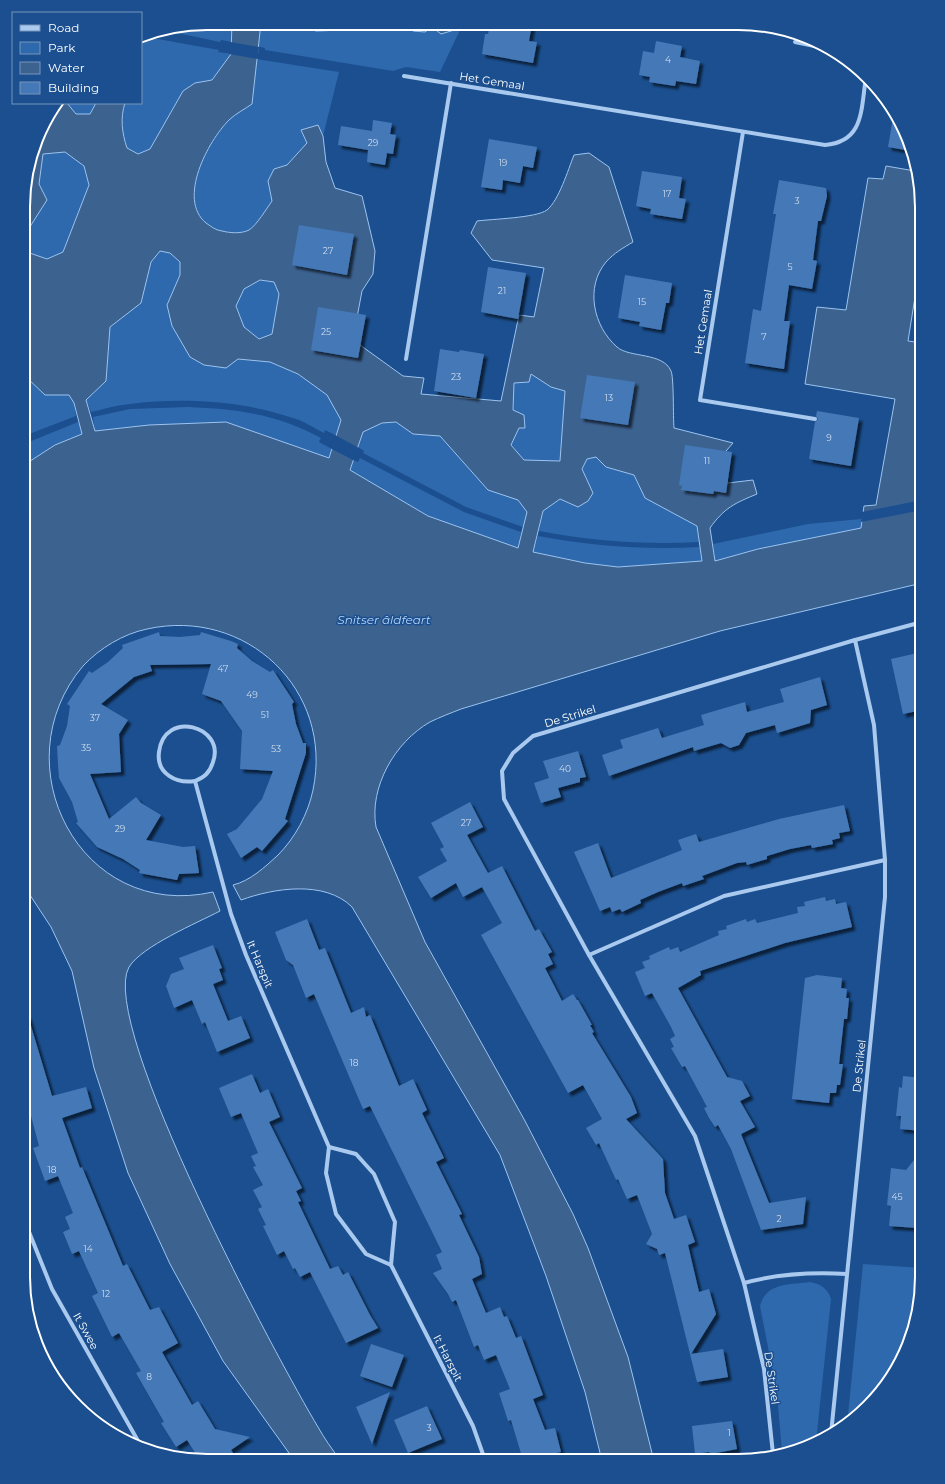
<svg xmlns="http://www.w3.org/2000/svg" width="945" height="1484" viewBox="0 0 945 1484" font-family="Montserrat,sans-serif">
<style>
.green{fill:#2e69ad}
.water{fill:#3c6290;stroke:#9cc4f0;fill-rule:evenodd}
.pier{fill:#1b4f8f}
.building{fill:#4478b7;filter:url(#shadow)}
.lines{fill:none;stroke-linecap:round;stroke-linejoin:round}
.street{stroke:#a9c9ee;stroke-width:4}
.labels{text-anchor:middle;stroke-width:3;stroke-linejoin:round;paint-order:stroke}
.number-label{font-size:9px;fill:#d0dded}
.street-label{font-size:11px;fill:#fff;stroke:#1b4f8f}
.water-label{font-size:12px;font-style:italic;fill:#b5d3f5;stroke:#1b4f8f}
.rim{fill:none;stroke:#fff;stroke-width:2}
</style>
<defs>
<filter id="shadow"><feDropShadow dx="3.5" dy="3.5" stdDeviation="1" flood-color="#0009"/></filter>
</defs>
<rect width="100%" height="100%" fill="#1b4f8f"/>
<!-- green -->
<g class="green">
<path d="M207,23H232V42L221,40L220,42L168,31Z"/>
<path d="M261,23H292L316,31L345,30L351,23L405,24L413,31L432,27L441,34L461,28L440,72L406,67L393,71L265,50V48L257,46Z"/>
<path d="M141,36L219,50L218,52L232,54L212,80L195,83L183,91L150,149L138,154L127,148C122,133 120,118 125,103H141Z"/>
<path d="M256,59L339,72L323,136L317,125L307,143L287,165L274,169L268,181L272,201C267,208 256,226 249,230C241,234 230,233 222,231C215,230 212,227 206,223C177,199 208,141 229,120C235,113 245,109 252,104Z"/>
<path d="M67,103H96L90,114H76Z"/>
<path d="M65,152L84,166L89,185L63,252L47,259L24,251V236L46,200L39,184L43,154Z"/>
<path d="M160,251L170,253L180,262V275L167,305L238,359L270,362L298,374L328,395L341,420L337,436L325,430L324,433C315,429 306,422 296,419C244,401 185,397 130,404C117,405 104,409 91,412L86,400L106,381L110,327L141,303L151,262Z"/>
<path d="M260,280L274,282L279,294L272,334L259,339L244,327L236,305L244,289Z"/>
<path d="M531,374L551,387L565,391L560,461L524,460L511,444L519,428H524L513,411L514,383Z"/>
<path d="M24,375L45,395H69L74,403L76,416L24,436Z"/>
<path d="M188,407C238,409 276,414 321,438L319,442L332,449L329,458L149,425L95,431L93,417L130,409Z"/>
<path d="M78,422L83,434L55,445L24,465V444Z"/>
<path d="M396,422L413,434L440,436L488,490L518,500L527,512L523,527L466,507L363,453L364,451L358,447L363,432L382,423Z"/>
<path d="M596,457L606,467L634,475L645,498L697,526L699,542C645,545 592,541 539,531L543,511L560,499L578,506L592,493L582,469L587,459Z"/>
<path d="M360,458L464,512L521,532L518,548L428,516L350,470L353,460L358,462Z"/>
<path d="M861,519V528L758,549L715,561L713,544L808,524Z"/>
<path d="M538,536C592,546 645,550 700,547L702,561L618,567L585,563L533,552Z"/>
<path d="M863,1264L922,1268V1289L912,1336L884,1389L847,1425Z"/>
<path d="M810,1282C821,1284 828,1289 831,1299L816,1442L809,1447L782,1452L777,1394L760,1306C766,1282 790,1285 810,1282Z"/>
</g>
<!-- water -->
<g class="water">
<path d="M232,23H261L252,104C245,109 235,114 229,120C208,141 177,199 206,223C212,227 215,230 222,231C230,233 241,234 249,230C256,226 267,208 272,201L268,181L274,169L287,165L307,143L301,130L318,125L323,136L326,162L335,188L362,196L375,251L373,274L362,291L355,328L360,345L403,376L424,378L421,394L501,401L519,315L534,317L544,268L492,260L471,233L477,221C492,219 536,218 547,210C559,200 568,170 574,155L589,153L609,167L633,242C623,248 614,253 606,262C585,287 593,326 617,347C629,358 663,352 671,371C674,377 673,418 674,428L733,443L720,458L728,483L753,480L757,494C735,503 724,508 710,528L715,561L758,549L861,528L864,506L876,505L895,399L805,384L817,307L846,310L868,178L883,179L886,166L915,171L922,207V253L908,341L922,343V583L720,631L461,709C451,713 440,717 430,722C395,742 369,787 376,827L425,942L525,1121L573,1214L588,1248L628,1357L654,1461H602L585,1392L546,1276L500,1155L352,907C325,880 274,888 241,900L233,885C250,881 265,867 278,855C295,838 308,814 313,790C334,690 246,607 147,629C123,634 100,648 83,666C0,764 80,922 213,892L220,911C197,923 142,946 129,967C97,1024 280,1364 318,1427C324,1438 332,1449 340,1460H294L223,1361L170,1264L128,1173L94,1068L72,971L51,927L24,886V465L55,445L82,434L74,403L69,395H45L24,375V251L47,259L63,252L89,185L84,166L65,152L43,154L39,184L47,200L24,236L25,203L29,195L26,177L42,126L64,103H67L76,114H90L96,103H125C120,118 122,133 127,148L138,154L150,149L183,91L195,83L212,80L231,54ZM160,251L170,253L180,262V275L167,305L172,326L190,357L204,365L226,368L238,359L270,362L298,374L327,395L341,420L329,458L226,422L149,425L95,431L86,400L106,381L110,327L141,303L151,262ZM260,280L274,282L279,294L272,334L259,339L244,327L236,306L244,289ZM531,374L551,387L565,391L560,461L524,460L511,445L519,428H525L524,415L513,410L514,383L529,382ZM396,422L413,434L440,436L488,490L518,500L527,512L518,548L428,516L350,470L363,432L382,423ZM596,457L606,467L634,475L645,498L697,526L702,561L618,567L585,563L533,552L543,511L560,499L578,507L588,501L593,493L582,469L587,459Z"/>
<path d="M292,23H351L345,30L316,31Z"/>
<path d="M405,24H462L461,28L441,34L432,27L425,32L413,31Z"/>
</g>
<!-- pier -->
<g class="pier">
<path d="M230,42L259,47L258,59L229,54Z"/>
<path d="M335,435L359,448L355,461L330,448Z"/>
<path d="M922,500V510L861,522L862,512Z"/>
</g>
<!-- building -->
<g class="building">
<path d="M490,24H532L529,41L537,42L533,63L482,54L485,34H488Z"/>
<path d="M656,41L682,46L680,57L700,61L696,84L676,81L675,86L649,82L650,77L639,75L643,51L654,53Z"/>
<path d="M894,112L908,136L911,151L888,147Z"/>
<path d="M373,120L392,123L390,134L396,135L393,154L387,153L385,165L367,162L368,150L338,145L341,126L372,131Z"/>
<path d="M489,139L537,147L533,168L523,166L520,183L503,180L502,190L481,187Z"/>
<path d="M642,171L682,177L679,198L686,199L682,219L650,214L651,209L636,206Z"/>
<path d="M779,180L826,188L827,196L821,221H818L813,260L817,261L812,289L789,285L784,321H790L784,369L745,363L753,309L761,311L776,214H773Z"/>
<path d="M299,225L354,234L347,275L292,265Z"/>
<path d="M488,267L526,273L518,319L481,312Z"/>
<path d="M625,275L672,283L669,303H666L661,330L639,326L640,322L618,318Z"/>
<path d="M318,307L366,315L358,358L311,350Z"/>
<path d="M440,349L459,352L460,350L484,354L476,398L434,391Z"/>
<path d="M587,375L635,382L628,425L580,418Z"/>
<path d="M817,411L859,418L851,466L809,459L815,422L818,419L816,416Z"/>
<path d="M685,445L732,452L726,493L714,491L713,494L681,490L682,486L679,485Z"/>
<path d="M159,632L160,636L180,637L200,635L201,632L231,641L238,644L237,648L252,661L270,672L273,670L294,702L292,704L296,724L303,743H306V753L285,819L288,821L262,851L257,847L241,858L227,834L237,829L262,799L273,771L240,769L242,731L221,701L202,694L211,664L150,665L152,671L134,677L101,704L128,720L119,734L121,772L90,774L109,819L136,797L141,803L161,815L146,840L183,847L195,846L199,873L179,874L177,880L139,873L140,870L123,859L97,847L76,823L78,822L72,802L59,778L58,765L57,746L60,745L67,726L70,706L67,704L89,671L92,673L108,662L123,648L122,645Z"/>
<path d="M922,652V682L918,683L922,700V710L903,714L891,659Z"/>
<path d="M820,677L827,705L811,710L810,723L777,733L775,725L746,733L739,745L730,748L721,743L694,751L693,747L609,776L602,755L623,748L620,740L658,728L662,738L704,725L701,715L745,702L747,712L784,702L780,689Z"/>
<path d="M578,751L586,777L580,778V782L558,788L561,797L541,803L534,783L549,778L543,761Z"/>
<path d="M470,802L483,827L467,835L488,873L502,866L535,931L539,929L552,952L548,954L553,964L545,968L562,1001L573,994L577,1000H578L592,1025H590L594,1032L592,1033L631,1097L637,1113L626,1119L663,1159L665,1193L674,1219L686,1215L695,1242L688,1245L699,1292L709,1289L716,1314L691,1354L723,1349L728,1377L697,1382L665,1253L659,1255L657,1249L646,1244L652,1234L637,1195L627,1199L618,1179L616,1180L599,1143L596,1145L586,1128L602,1119L583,1085L568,1093L481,935L502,923L482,887L463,897L456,883L431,898L418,877L447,861L440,849L444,847L431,823Z"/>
<path d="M844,805L850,831L839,833L840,838L832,840L833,844L812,848L811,845L790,849L767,856V859L747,865L746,862L737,863L702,876L704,879L683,886L682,883L658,892L640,900L641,903L622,912L620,909L612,912L610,907L600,911L574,852L598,843L611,878L682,850L678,840L696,834L699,842L779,819Z"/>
<path d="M825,897L826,901L835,899L836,904L846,902L852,927L785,943L700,971L701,975L678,988L727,1077L742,1081L750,1096L740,1101L755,1127L741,1134L769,1203L806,1197L803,1224L761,1230L731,1149L718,1125L715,1127L709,1118L704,1108L707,1107L685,1066L682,1067L671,1048L674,1047L670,1039L675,1036L671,1027L652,993L645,996L635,972L645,968L642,962L650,959L649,956L669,947L670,950L678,947L680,952L719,935L718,931L727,929L726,926L746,919L747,922L755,919L757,923L798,913L797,907L805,906L804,902Z"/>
<path d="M307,919L319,950L325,948L351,1013L364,1007L366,1017L370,1015L399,1086L413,1079L427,1110L422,1113L444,1158L436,1162L462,1214L459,1215L479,1257L482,1274L472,1279L486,1313L500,1307L504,1317L507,1316L516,1338L521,1336L543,1395L533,1399L545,1430L555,1428L561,1452L552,1454L553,1460H523L511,1420L508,1421L499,1393L510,1389L496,1355L484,1360L478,1345L474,1347L456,1300L452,1302L448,1294L433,1273L442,1269L436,1255L442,1252L370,1106L363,1109L314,994L306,998L293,965L286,960L275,932Z"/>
<path d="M213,945L222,968L219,969L223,980L213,984L228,1021L241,1016L250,1038L217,1052L205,1022L202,1024L192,1000L174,1008L166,986L171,974L184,969L179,958Z"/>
<path d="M817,975L842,978L841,988L847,989L846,998H849L847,1019H844L839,1064H843L840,1085H837L836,1093H830L829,1103L792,1099L805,978Z"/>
<path d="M28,1016L52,1096L86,1087L92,1108L62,1118L80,1168L82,1167L123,1266L127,1264L150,1310L159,1307L178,1343L162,1352L192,1405L198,1401L215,1429L250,1437L231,1450L238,1460L199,1459L187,1440L176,1447L161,1423L164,1422L136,1373L141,1371L119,1333L112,1337L92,1296L98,1293L79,1251L72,1254L63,1232L70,1229L65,1217L73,1213L58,1176L45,1181L33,1148L39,1146L23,1086V1017Z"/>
<path d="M252,1074L260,1093L268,1089L280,1117L269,1122L302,1188L296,1191L301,1201L298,1202L330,1269L338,1266L343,1275L348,1272L370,1315L378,1328L346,1343L310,1272L300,1277L295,1268L293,1269L284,1251L277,1255L263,1226L266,1225L258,1209L262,1207L253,1190L263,1185L253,1167L256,1166L251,1156L258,1153L241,1113L231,1117L219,1088Z"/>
<path d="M903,1076L922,1078V1131L900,1129L901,1116H896L899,1087L902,1088Z"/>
<path d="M914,1160L922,1174L917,1228L889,1226L891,1206L887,1205L891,1168L906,1170Z"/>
<path d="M371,1344L404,1355L392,1387L360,1376Z"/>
<path d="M390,1392L372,1444L356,1407Z"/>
<path d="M427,1406L442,1439L408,1453L394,1420Z"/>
<path d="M732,1421L737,1449L711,1454L709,1452L695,1454L692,1426Z"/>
</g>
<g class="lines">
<!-- street -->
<g class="street">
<path d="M795,42L829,49"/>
<path d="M404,76L825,145C862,142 861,113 865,84L869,80"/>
<path d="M743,132L700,400L815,419"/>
<path d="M406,359L451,83"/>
<path d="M855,640L922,622"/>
<path d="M195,781C177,784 156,774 159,752C164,709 226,726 213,762C210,772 205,777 195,781L231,914L246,955L329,1147L326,1173L336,1214L366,1254L391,1265"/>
<path d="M589,955L724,896L885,860"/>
<path d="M329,1147L356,1154L374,1174L395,1222L391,1265L473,1426L485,1460"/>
<path d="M23,1217L52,1289L142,1448"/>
<path d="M744,1283C777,1274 812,1272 847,1274"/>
<path d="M773,1454L764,1369L744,1283L695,1136L589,955L504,799L502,771L513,753L533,736L855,640L874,725L885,860V897L831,1434"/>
</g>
</g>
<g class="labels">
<!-- number labels -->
<g class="number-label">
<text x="668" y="63">4</text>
<text x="373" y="146">29</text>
<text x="503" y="166">19</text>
<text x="667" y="197">17</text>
<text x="797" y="204">3</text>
<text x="328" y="254">27</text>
<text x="790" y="270">5</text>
<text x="502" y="294">21</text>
<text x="642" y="305">15</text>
<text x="326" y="335">25</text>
<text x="764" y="340">7</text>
<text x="456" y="380">23</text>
<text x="609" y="401">13</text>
<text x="829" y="441">9</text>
<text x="707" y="464">11</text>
<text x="223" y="672">47</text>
<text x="252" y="698">49</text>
<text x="265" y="718">51</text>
<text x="95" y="721">37</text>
<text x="86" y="751">35</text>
<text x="276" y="752">53</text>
<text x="565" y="772">40</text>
<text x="466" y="826">27</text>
<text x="120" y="832">29</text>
<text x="354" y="1066">18</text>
<text x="52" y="1173">18</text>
<text x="897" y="1200">45</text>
<text x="779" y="1222">2</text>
<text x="88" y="1252">14</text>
<text x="106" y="1297">12</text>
<text x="149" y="1380">8</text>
<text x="429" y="1431">3</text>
<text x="729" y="1436">1</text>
</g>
<!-- street labels -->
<g class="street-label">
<text transform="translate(492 81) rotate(9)" y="4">Het Gemaal</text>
<text transform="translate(703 322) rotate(-81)" y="4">Het Gemaal</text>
<text transform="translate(570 716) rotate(-17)" y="4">De Strikel</text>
<text transform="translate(260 964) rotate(67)" y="4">It Harspit</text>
<text transform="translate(859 1066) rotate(-84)" y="4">De Strikel</text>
<text transform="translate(86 1331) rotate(61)" y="4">It Swee</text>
<text transform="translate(448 1358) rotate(63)" y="4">It Harspit</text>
<text transform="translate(772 1378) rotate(82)" y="4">De Strikel</text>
</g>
<!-- water labels -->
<g class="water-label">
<text x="384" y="624">Snitser âldfeart</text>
</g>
</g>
<!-- crop -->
<path d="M0 0H945V1484H0ZM207 30H738A177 177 0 0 1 915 207V1277A177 177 0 0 1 738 1454H207A177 177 0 0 1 30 1277V207A177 177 0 0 1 207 30Z" fill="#1b4f8f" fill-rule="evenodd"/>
<path class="rim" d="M207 30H738A177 177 0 0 1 915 207V1277A177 177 0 0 1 738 1454H207A177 177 0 0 1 30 1277V207A177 177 0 0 1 207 30Z"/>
<!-- legend -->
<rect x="12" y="12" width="130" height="92" fill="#1b4f8f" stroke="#7695bc"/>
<rect x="20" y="25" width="20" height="6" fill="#a9c9ee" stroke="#7695bc"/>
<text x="48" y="32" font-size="12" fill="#ffffff">Road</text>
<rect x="20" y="42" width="20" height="12" fill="#2e69ad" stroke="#7695bc"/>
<text x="48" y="52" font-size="12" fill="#ffffff">Park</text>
<rect x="20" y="62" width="20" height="12" fill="#3c6290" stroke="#7695bc"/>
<text x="48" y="72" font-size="12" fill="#ffffff">Water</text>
<rect x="20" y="82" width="20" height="12" fill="#4478b7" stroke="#7695bc"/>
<text x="48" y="92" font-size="12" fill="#ffffff">Building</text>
</svg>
